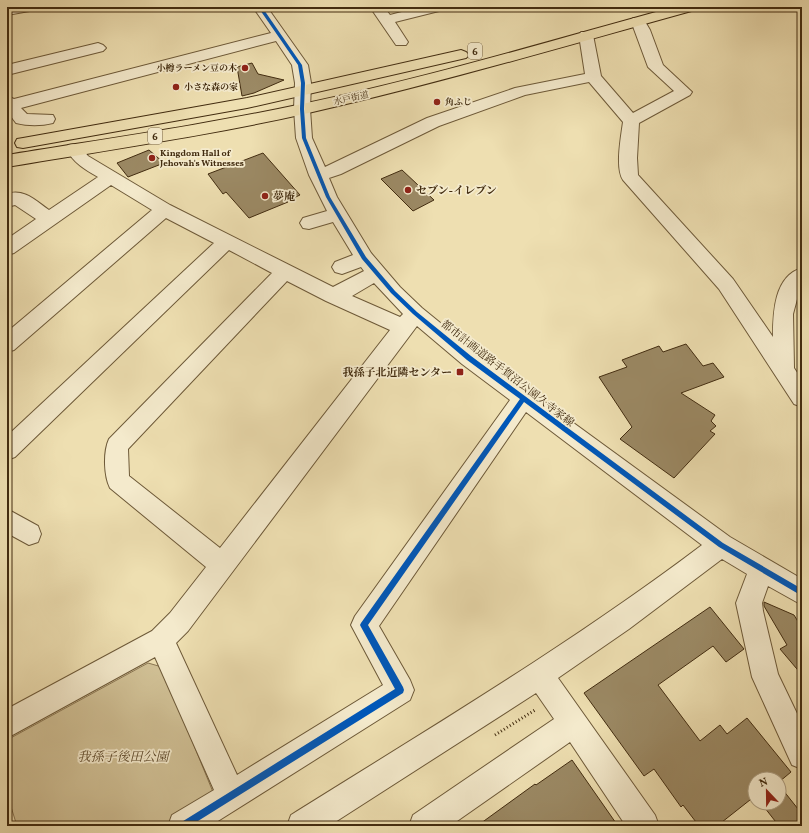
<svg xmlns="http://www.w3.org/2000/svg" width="809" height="833" viewBox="0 0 809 833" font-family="Vollkorn,'Noto Serif JP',serif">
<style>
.green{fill:#d1c196;stroke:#8a7653}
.building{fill:#9b8964;stroke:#422c10}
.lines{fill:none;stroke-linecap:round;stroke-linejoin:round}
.minor-casing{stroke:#6d5938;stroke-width:2}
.highway-casing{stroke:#422c10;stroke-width:2}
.path{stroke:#422c10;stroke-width:3;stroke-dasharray:1 2.5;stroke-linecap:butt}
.minor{fill:#f4eacc;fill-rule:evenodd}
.highway{fill:#eedfb1;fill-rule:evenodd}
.cycleway-casing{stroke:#f4eacc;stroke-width:2}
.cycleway{fill:#0057b8;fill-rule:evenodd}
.poi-dot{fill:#8f2418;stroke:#f4eacc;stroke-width:1.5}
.labels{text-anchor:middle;stroke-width:3.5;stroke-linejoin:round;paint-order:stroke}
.far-poi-label{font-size:9px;font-weight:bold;fill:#422c10;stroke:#f4eacc;text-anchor:start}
.far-street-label{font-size:9px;fill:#422c10;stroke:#f4eacc}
.shield{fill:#f4eacc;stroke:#776548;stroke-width:1}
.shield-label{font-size:10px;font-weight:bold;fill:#422c10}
.poi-label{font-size:11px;font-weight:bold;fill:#422c10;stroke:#f4eacc;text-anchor:start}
.street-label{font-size:11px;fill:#422c10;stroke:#f4eacc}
.near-park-label{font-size:13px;font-style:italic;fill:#5f4a2b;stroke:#f4eacc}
</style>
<rect width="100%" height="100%" fill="#eedfb1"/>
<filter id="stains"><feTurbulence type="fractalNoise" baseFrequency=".005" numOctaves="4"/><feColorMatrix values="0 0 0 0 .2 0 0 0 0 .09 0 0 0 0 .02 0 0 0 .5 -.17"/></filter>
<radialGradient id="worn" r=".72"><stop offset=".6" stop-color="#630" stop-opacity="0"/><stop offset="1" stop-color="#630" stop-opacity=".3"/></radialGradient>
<!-- green -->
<path class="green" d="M148,663L162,667L215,797L167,826H17L7,794V740Z"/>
<!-- building -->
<g class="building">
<path d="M252,63L258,74L284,80L254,93L242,96L237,67Z"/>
<path d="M149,150L164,163L128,177L117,163Z"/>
<path d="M263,153L300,195L287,201L288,202L249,218L226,192L223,194L208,174Z"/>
<path d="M402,170L434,200L413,211L381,179Z"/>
<path d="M686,344L703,366L713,363L724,377L681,393L715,415L711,421L716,426L710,431L715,434L674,478L620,439L632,427L599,377L627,367L622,360L659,346L663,352Z"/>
<path d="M764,602L794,615L802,628V675L780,649L787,645L764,606Z"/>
<path d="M710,607L744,649L726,662L713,646L658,685L700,741L720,725L727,734L747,718L791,772L779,782V779H755V796L717,826H699L683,805L681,807L654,769L644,776L584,693Z"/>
<path d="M572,760L618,826H477L535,784L536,785Z"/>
<path d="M779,785L802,814V826H779L761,803H779Z"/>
</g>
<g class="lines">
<!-- minor casing -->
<g class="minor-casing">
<g id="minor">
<path d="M7,7H37L35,10L7,15Z"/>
<path d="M253,7H267L308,65L311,83L310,109L312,138L325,167L427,118L515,88L585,74L579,35L581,32H591L593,35L601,76L633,113L674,91L648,67L631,21L633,18H643L650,30L663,65L692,92L690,95L639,123L637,158L638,175L733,279L773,337C773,313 774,276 802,268V286L800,288L793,314L794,368L802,380V407L794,404L719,289L623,180C615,168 621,137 623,122L589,82L525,95L439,126L341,174L329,178L337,197L371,253L400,287L422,308L476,352L730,537L802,579V605L768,586L762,603L763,611L778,674L802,724V769L792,765L752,677L736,603L747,574L722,559L629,629L558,678L655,815L659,826H626L570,742L450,826H409L413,815L554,719L536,693L329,826H287L291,815C430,728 571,644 702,545L526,412L379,626L410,680L414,690L410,700L210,826H168L172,815L214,790L155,657L7,738V709L152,631L170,613L206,567L110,488C104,476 103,452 109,439L272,273L229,250L15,457L7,460V436L214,243L166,218L14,350L7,352V332L152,210L111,185L14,253L7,255V239L36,219L15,205L7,207V194C24,188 36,201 49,210L98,177C84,169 74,163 66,149L68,145C79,142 82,148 88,156L170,205L333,287L364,271L361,267L342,274L335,272L332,267L335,262L353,255L333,222L309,229L303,228L300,223L303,218L327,211L309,175L296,138L294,109L295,83L292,65L276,41L21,108L27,114L53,115L55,119L53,123C41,126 28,126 16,123L7,111V96L14,99L271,33ZM287,281L326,301L390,330L220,548L129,476L128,449ZM374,283L403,314L400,317L352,296ZM417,326L462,364L510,400L355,616L351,625L383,685L237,775L176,643L188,631Z"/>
<path d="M370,7H384L390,15L421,7H445L443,10L395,22L408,42L406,45H396Z"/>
<path d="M98,43L103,45L106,48L103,51L7,75V65Z"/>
<path d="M7,509L38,526L41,534L38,542L29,545L7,533Z"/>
</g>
</g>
<!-- highway casing -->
<g class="highway-casing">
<g id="highway">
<path d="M674,7H697L695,10C565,46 436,84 304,114C206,136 106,150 7,167V155C105,139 204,125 302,104C427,78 550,41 674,7Z"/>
<path d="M461,50L466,52L469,55L466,58L247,108L23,148L17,147L15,143L17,139L23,138L247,98Z"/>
</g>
</g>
<!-- path -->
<path class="path" d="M495,735L535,710"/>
<!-- minor -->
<use href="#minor" class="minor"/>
<!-- highway -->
<use href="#highway" class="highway"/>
<!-- cycleway casing -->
<g class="cycleway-casing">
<path id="cycleway" d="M258,7H262L302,65L305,83L304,109L306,138L330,197L366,257L395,291L417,312L471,356L723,543L802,589V596L719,547L524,402L368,625L403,687L404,690L403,693L190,826H179L180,823L395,689L361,627L360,625L361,623L520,399L467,360L413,314L391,293L362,259L326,197L302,138L300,109L301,83L298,65Z"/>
</g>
<!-- cycleway -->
<use href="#cycleway" class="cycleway"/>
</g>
<!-- markers -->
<g class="poi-dot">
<circle cx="245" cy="68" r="4"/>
<circle cx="176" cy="87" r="4"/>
<circle cx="437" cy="102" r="4"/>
<circle cx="152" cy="158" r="4"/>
<circle cx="408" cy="190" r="4"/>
<circle cx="265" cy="196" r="4"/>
<rect x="456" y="368" width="8" height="8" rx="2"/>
</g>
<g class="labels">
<!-- far-poi labels -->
<g class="far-poi-label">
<text x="237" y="71" text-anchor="end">小樽ラーメン豆の木</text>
<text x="184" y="90">小さな森の家</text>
<text x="445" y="105">角ふじ</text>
<text x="160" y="156">Kingdom Hall of<tspan x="160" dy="10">Jehovah's Witnesses</tspan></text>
</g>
<!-- far-street labels -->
<g class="far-street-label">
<text transform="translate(351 98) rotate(-13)" y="3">水戸街道</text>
</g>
<!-- shield labels -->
<g class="shield">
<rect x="468" y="43" width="14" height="16" rx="3"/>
<rect x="148" y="128" width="14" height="16" rx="3"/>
</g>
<g class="shield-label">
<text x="475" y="55">6</text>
<text x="155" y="140">6</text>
</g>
<!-- poi labels -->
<g class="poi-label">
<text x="416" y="194">セブン-イレブン</text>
<text x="273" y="200">夢庵</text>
<text x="452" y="376" text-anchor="end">我孫子北近隣センター</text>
</g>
<!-- street labels -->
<g class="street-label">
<text transform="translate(508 373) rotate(38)" y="4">都市計画道路手賀沼公園久寺家線</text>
</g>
<!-- near-park labels -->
<g class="near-park-label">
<text x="123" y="761">我孫子後田公園</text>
</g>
</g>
<!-- margin -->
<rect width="809" height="833" fill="none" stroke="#eedfb1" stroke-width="24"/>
<rect x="8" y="8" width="793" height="817" fill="none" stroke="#422c10" stroke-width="2"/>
<rect x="12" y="12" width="785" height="809" fill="none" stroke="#422c10"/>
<!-- north arrow -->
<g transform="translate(767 791) rotate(338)"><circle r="19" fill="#f4eacc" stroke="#ad9e81"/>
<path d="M0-3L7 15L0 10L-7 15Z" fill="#8f2418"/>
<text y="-6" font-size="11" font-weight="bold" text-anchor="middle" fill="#422c10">N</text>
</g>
<rect width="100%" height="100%" filter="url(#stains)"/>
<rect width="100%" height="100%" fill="url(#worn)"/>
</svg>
